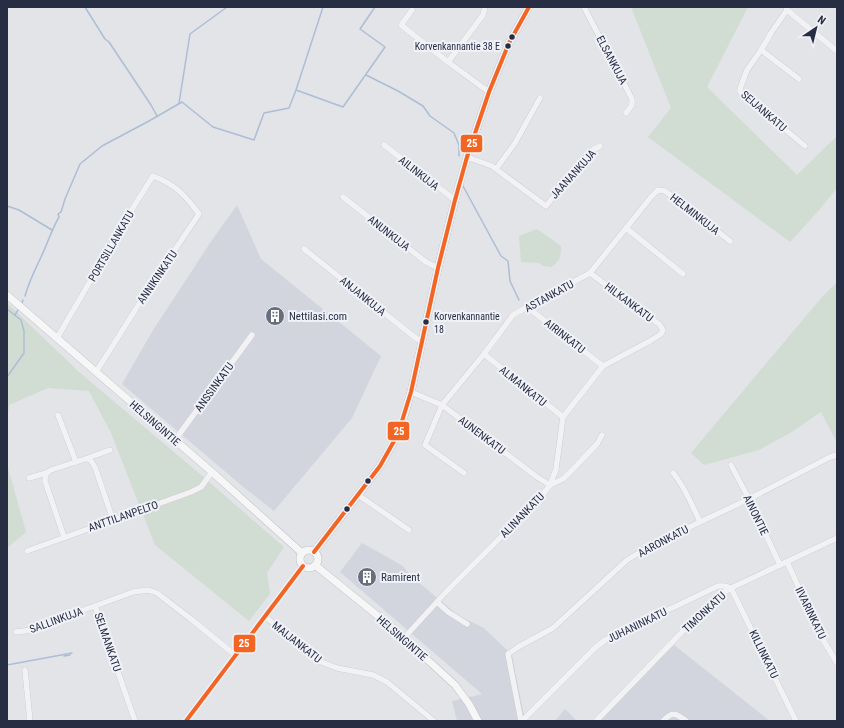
<svg xmlns="http://www.w3.org/2000/svg" width="844" height="728" viewBox="0 0 844 728" font-family="'Roboto Condensed',sans-serif">
<style>
.built{fill:#d2d5de}
.green{fill:#d1dcd2}
.lines{fill:none;stroke-linecap:round;stroke-linejoin:round}
.stream{stroke:#aebdd6;stroke-width:1.5}
.minor-casing{stroke:#bfc1c6;stroke-width:6}
.major-casing{stroke:#bec1c6;stroke-width:8}
.minor{stroke:#f2f2f4;stroke-width:5.5}
.major{stroke:#f6f6f7;stroke-width:7}
.bus-1-casing{stroke:#f0f2f8;stroke-width:7}
.bus-1{stroke:#f26522;stroke-width:4}
.bus-dot{fill:#272e44;stroke:#f0f2f8;stroke-width:1.5}
.labels{text-anchor:middle;stroke-width:4;stroke-linejoin:round;paint-order:stroke}
.bus-label{font-size:10px;fill:#272e44;stroke:#f0f2f8;text-anchor:end}
.street-label{font-size:11px;fill:#272e44;stroke:#f0f2f8}
.poi-label{font-size:11px;fill:#272e44;stroke:#f0f2f8;text-anchor:start}
.line-badge{stroke:#f0f2f8;stroke-width:1.5}
.badge-label{font-size:11px;text-anchor:middle;font-weight:bold;fill:#fff}
</style>
<rect width="100%" height="100%" fill="#e2e4e8"/>
<!-- built -->
<g class="built">
<path d="M237,205L261,259L381,356L352,418L274,511L241,485L122,384L153,330L184,283L210,243Z"/>
<path d="M362,543L403,566L411,576L459,616L484,628L512,655L525,721H457L452,701L482,694L340,572Z"/>
<path d="M674,645L770,721H593Z"/>
<path d="M565,709L577,721H555Z"/>
</g>
<!-- green -->
<g class="green">
<path d="M631,7H748L707,87L797,175L837,136V188L820,209L790,242L648,137L671,108Z"/>
<path d="M537,229L561,246C561,257 560,261 551,267L543,266L539,263L521,262L519,236Z"/>
<path d="M837,282V443L821,412L790,433L759,450L704,465L691,453L822,297Z"/>
<path d="M7,303L79,372L200,474L284,547L267,573L270,594L249,621L155,545L111,433L89,391L48,388L9,405L7,425Z"/>
<path d="M7,464L26,532L7,548Z"/>
</g>
<g class="lines">
<!-- stream -->
<g class="stream">
<path d="M85,7L105,39L109,42L151,105L157,116"/>
<path d="M366,75L398,91L423,106L430,116L454,133L459,145V156"/>
<path d="M296,90L343,107L385,47L360,29L375,7"/>
<path d="M179,103L190,34L227,7"/>
<path d="M463,186L501,256L508,261L510,281L519,300"/>
<path d="M7,206L19,210L52,230"/>
<path d="M25,296C29,281 36,268 42,255C48,242 52,229 59,217L58,214L61,212L65,199L80,164L102,146L149,121L182,102L213,127L254,140L264,113L289,108L296,90L323,7"/>
<path d="M22,303L23,300"/>
<path d="M7,309L21,320L24,331V353L7,377"/>
<path d="M15,315L18,310"/>
<path d="M64,656L70,655"/>
<path d="M7,665L72,653"/>
</g>
<!-- minor casing -->
<g class="minor-casing">
<g id="minor">
<path d="M584,7L632,99V105L626,113"/>
<path d="M786,7L787,10L837,51"/>
<path d="M412,10L401,25L448,62L489,92"/>
<path d="M787,10L771,33L761,50L747,70L740,89V92L805,146"/>
<path d="M761,50L799,79"/>
<path d="M448,62L483,15L485,7"/>
<path d="M384,145L455,200"/>
<path d="M467,157L492,166L546,206L591,151L600,146"/>
<path d="M496,169L515,143L540,98"/>
<path d="M343,197L426,262L438,268"/>
<path d="M626,228L683,274"/>
<path d="M304,249L417,339L422,342"/>
<path d="M527,307L603,366"/>
<path d="M57,338L134,206L153,176C176,185 185,195 199,214L151,285L96,372"/>
<path d="M484,354L563,417"/>
<path d="M411,392L442,405L537,477L550,485L563,479L576,466L597,444L602,435"/>
<path d="M58,415L76,462"/>
<path d="M175,440L252,335"/>
<path d="M88,458L110,450"/>
<path d="M731,465L749,499L780,565"/>
<path d="M464,473L425,445L442,405L484,354L513,315L527,307L590,273L651,197L658,190L665,191L730,241"/>
<path d="M673,473C684,485 693,507 700,522"/>
<path d="M29,478L46,473"/>
<path d="M358,495L409,530"/>
<path d="M64,537L45,481C45,475 46,473 51,470L85,459C90,458 92,462 95,467L113,520"/>
<path d="M27,551L191,492L201,487L212,472"/>
<path d="M787,562L822,638L837,663"/>
<path d="M437,602L448,612L467,624"/>
<path d="M265,616L304,650L319,661L337,668L373,675L387,682L434,721"/>
<path d="M16,632L32,630L47,622L95,606"/>
<path d="M404,638L445,593L541,497L550,485L556,469L563,417L603,366L650,341L661,334L663,330L659,324L590,273"/>
<path d="M25,670L30,721"/>
<path d="M135,721L95,606L133,592L148,590L157,593L191,619L235,655"/>
<path d="M186,721L303,566"/>
<path d="M521,721L508,654L518,647L553,628L627,560L649,547L700,522L749,499L830,457L837,455"/>
<path d="M522,721L596,647L605,640L718,586H724L731,588L796,721"/>
<path d="M596,721L710,603L719,595L731,588L837,538"/>
<path d="M663,721C672,711 676,713 686,721"/>
</g>
</g>
<!-- major casing -->
<g class="major-casing">
<g id="major">
<path d="M7,295L212,472L302,553"/>
<circle cx="309" cy="559" r="9"/>
<path d="M314,552L358,495L380,466L390,449L398,434L403,420L411,392L438,268L455,200L467,157L489,92L509,43L529,7"/>
<path d="M315,565L394,629L455,685L469,704L478,721"/>
</g>
</g>
<!-- minor -->
<use href="#minor" class="minor"/>
<!-- major -->
<use href="#major" class="major"/>
<!-- bus-1 casing -->
<g class="bus-1-casing">
<g id="bus-1">
<path d="M314,552L380,466L398,434L411,392L438,268L455,200L467,157L489,92L509,43L529,7"/>
<path d="M186,721L303,566"/>
</g>
</g>
<!-- bus-1 -->
<use href="#bus-1" class="bus-1"/>
</g>
<!-- icons -->
<defs>
<g id="building-disc" transform="scale(1)"><circle r="9.5" fill="#686e7d" stroke="#f0f2f8"/><path d="M-4-6H4V6H1V3H-1V6H-4ZM-2.5-4.3h1.7v1.8h-1.7ZM.8-4.3h1.7v1.8H.8ZM-2.5-1h1.7V.8h-1.7ZM.8-1h1.7V.8H.8Z" fill="#fff"/></g>
</defs>
<g fill-rule="evenodd">
<use href="#building-disc" x="275" y="316"/>
<use href="#building-disc" x="367" y="577"/>
</g>
<!-- markers -->
<g class="bus-dot">
<circle cx="512" cy="37" r="3.5"/>
<circle cx="508" cy="46" r="3.5"/>
<circle cx="426" cy="322" r="3.5"/>
<circle cx="368" cy="481" r="3.5"/>
<circle cx="347" cy="509" r="3.5"/>
</g>
<g class="labels">
<!-- bus labels -->
<g class="bus-label">
<text x="500" y="50">Korvenkannantie 38 E</text>
<text x="434" y="320" text-anchor="start">Korvenkannantie<tspan x="434" dy="13">18</tspan></text>
</g>
<!-- street labels -->
<g class="street-label">
<text transform="translate(612 60) rotate(62)" y="4">ELSANKUJA</text>
<text transform="translate(764 111) rotate(41)" y="4">SEIJANKATU</text>
<text transform="translate(419 173) rotate(38)" y="4">AILINKUJA</text>
<text transform="translate(573 174) rotate(-48)" y="4">JAANANKUJA</text>
<text transform="translate(695 214) rotate(38)" y="4">HELMINKUJA</text>
<text transform="translate(389 233) rotate(38)" y="4">ANUNKUJA</text>
<text transform="translate(111 246) rotate(-60)" y="4">PORTSILLANKATU</text>
<text transform="translate(157 277) rotate(-56)" y="4">ANNIKINKATU</text>
<text transform="translate(363 296) rotate(39)" y="4">ANJANKUJA</text>
<text transform="translate(549 296) rotate(-29)" y="4">ASTANKATU</text>
<text transform="translate(629 302) rotate(37)" y="4">HILKANKATU</text>
<text transform="translate(565 336) rotate(38)" y="4">AIRINKATU</text>
<text transform="translate(523 386) rotate(39)" y="4">ALMANKATU</text>
<text transform="translate(214 387) rotate(-54)" y="4">ANSSINKATU</text>
<text transform="translate(155 423) rotate(41)" y="4">HELSINGINTIE</text>
<text transform="translate(482 435) rotate(37)" y="4">AUNENKATU</text>
<text transform="translate(522 515) rotate(-46)" y="4">ALINANKATU</text>
<text transform="translate(756 515) rotate(64)" y="4">AINONTIE</text>
<text transform="translate(123 516) rotate(-19)" y="4">ANTTILANPELTO</text>
<text transform="translate(663 541) rotate(-28)" y="4">AARONKATU</text>
<text transform="translate(704 612) rotate(-43)" y="4">TIMONKATU</text>
<text transform="translate(811 613) rotate(64)" y="4">IIVARINKATU</text>
<text transform="translate(56 620) rotate(-20)" y="4">SALLINKUJA</text>
<text transform="translate(637 625) rotate(-26)" y="4">JUHANINKATU</text>
<text transform="translate(402 638) rotate(41)" y="4">HELSINGINTIE</text>
<text transform="translate(108 642) rotate(71)" y="4">SELMANKATU</text>
<text transform="translate(297 642) rotate(38)" y="4">MAIJANKATU</text>
<text transform="translate(764 654) rotate(64)" y="4">KILLINKATU</text>
</g>
<!-- poi labels -->
<g class="poi-label">
<text x="289" y="320">Nettilasi.com</text>
<text x="381" y="581">Ramirent</text>
</g>
</g>
<g class="line-badge">
<rect x="460" y="134" width="23" height="19" rx="4" fill="#f26522"/>
<rect x="387" y="421" width="23" height="20" rx="4" fill="#f26522"/>
<rect x="233" y="634" width="23" height="19" rx="4" fill="#f26522"/>
</g>
<g class="badge-label">
<text x="472" y="147">25</text>
<text x="399" y="435">25</text>
<text x="244" y="647">25</text>
</g>
<!-- border -->
<rect width="844" height="728" fill="none" stroke="#272e44" stroke-width="16"/>
<!-- north arrow -->
<g transform="translate(816 28) rotate(35)" stroke="#f0f2f8" stroke-width="3" paint-order="stroke">
<path d="M0-3L7 15L0 10L-7 15Z" fill="#272e44"/>
<text y="-6" font-size="11" font-weight="bold" text-anchor="middle" fill="#272e44">N</text>
</g>
</svg>
